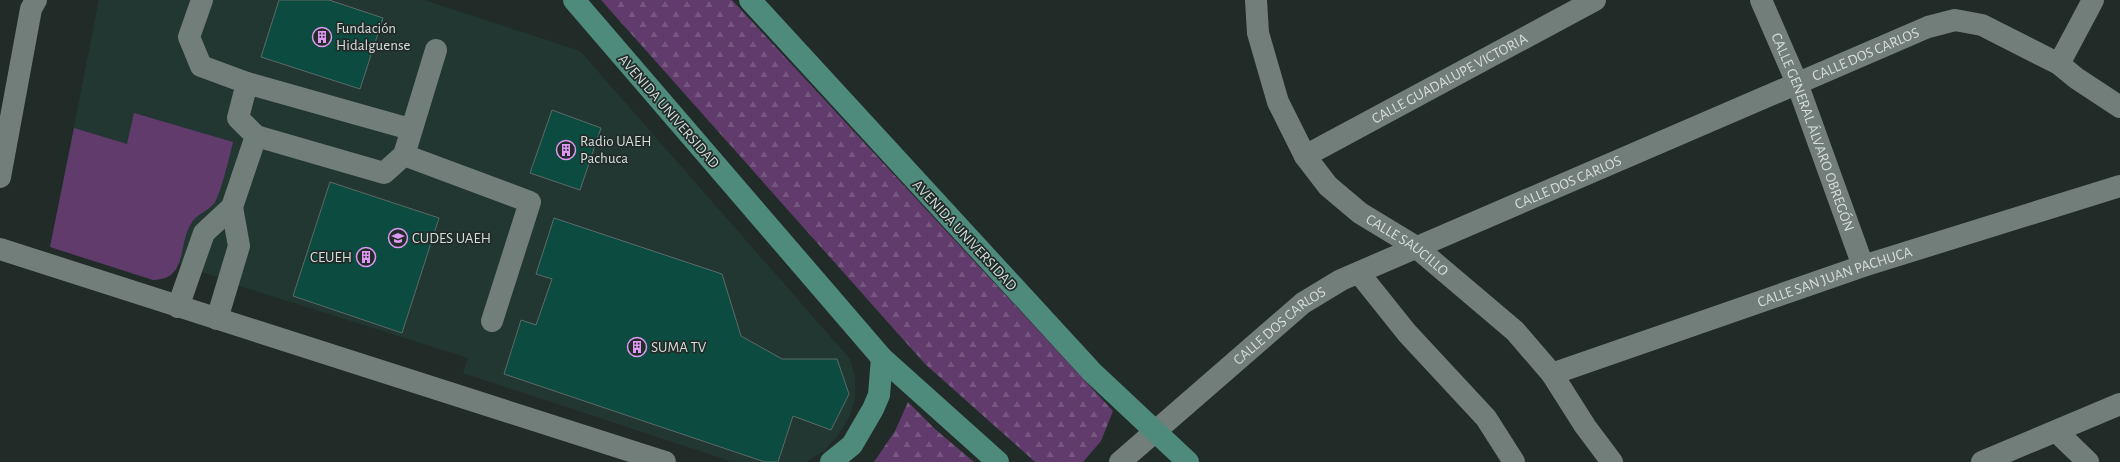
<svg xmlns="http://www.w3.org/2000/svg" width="2120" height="462" viewBox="0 0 2120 462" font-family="'Alegreya Sans',sans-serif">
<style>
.built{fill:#233732}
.green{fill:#603b6b}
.forest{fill:url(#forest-firs)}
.building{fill:#0c4b3f;stroke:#5d6a66}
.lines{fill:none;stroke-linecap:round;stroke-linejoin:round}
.minor{stroke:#717e7a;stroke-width:22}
.major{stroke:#4f8b7d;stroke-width:22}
.labels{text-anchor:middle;stroke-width:3.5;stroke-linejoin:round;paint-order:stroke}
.poi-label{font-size:15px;fill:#d6dddb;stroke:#212c29;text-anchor:start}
.street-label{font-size:15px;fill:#d6dddb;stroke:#212c29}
</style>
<defs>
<pattern id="forest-firs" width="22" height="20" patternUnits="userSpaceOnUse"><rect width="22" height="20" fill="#603b6b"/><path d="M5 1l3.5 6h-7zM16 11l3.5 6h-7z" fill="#765780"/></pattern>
</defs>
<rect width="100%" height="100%" fill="#212c29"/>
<!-- built -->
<path class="built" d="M99,0H424L580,51L850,359L855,377V398L850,416L838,435L825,450L806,462H733L463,373L468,358L243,287L179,263L171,276L163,279L153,280L50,247Z"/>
<!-- green -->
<path class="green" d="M134,113L233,142C230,154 221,193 215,202C210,210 197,214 192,222C177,244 189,279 153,280L50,247L74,128L127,144Z"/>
<!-- forest -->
<g class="forest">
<path d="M601,0H732L1113,411L1101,441L1083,462H1035L925,364Z"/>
<path d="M908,402L935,429L974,462H874L895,431Z"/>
</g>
<!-- building -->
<g class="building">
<path d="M279,0H329L383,18L360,89L261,57Z"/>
<path d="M552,110L601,128L580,190L530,173Z"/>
<path d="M330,182L439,218L402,333L293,296Z"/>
<path d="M554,218L722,274L741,336L782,359H837L849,394L831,430L793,416L778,462H765L504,374L521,320L536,325L552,279L536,274Z"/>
</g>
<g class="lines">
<!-- minor -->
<g class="minor">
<path id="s1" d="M1256,0L1258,33L1278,102L1305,156L1328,186L1360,213L1416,247L1515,331L1552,374L1585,426L1612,462"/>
<path id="s2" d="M1761,0L1797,83L1863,266"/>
<path d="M2059,64L2093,0"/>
<path d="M247,83L410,129"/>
<path d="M256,136L384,173L404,155L436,50"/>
<path d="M404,155L530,202L492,321"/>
<path id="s3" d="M1305,156L1595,0"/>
<path d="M0,177L31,9L36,0"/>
<path d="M0,249L665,462"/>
<path d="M1359,273L1407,333L1486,418L1514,462"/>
<path d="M178,307L204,233L232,207L256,136L238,118L247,83L201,66L189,37L202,0"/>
<path d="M217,319L239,246L232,207"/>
<path id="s4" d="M1552,374L1863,266L2120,186"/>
<path d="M2057,432L2088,462"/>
<path id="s5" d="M1120,462L1303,303L1341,280L1928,27L1955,20L1982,25L2059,64L2076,78L2120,107"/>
<path d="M1982,462L2120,404"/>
</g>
<!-- major -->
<g class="major">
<path d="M574,0L882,358L998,462"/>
<path d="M750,0L1092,372L1188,462"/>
<path d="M831,462L852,445L873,409L879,395L882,358"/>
</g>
</g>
<!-- icons -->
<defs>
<g id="building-ring" transform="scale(1)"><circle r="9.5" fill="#212c29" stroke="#de98f2" stroke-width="1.5"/><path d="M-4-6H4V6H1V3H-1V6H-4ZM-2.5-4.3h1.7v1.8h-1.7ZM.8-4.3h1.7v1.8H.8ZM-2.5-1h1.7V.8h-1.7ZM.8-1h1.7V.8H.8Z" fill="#de98f2"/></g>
<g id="university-ring" transform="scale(1)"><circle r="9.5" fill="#212c29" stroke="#de98f2" stroke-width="1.5"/><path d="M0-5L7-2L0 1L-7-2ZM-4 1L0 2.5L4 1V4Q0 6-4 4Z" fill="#de98f2"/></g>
</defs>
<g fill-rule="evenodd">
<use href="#building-ring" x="322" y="37"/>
<use href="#building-ring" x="566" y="150"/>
<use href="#university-ring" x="398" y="238"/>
<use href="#building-ring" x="366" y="257"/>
<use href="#building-ring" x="637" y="347"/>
</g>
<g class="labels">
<!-- poi labels -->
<g class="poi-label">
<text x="336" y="33">Fundación<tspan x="336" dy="17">Hidalguense</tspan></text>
<text x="580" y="146">Radio UAEH<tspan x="580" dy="17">Pachuca</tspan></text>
<text x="412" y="243">CUDES UAEH</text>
<text x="352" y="262" text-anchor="end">CEUEH</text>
<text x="651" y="352">SUMA TV</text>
</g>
<!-- street labels -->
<g class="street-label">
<text dy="5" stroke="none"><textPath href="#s5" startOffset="858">CALLE DOS CARLOS</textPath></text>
<text dy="5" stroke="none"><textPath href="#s3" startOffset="164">CALLE GUADALUPE VICTORIA</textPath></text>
<text transform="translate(669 111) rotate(49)" y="5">AVENIDA UNIVERSIDAD</text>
<text dy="5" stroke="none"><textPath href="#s2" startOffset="142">CALLE GENERAL ÁLVARO OBREGÓN</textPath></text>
<text dy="5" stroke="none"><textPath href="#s5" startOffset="534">CALLE DOS CARLOS</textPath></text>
<text transform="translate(965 235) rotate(47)" y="5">AVENIDA UNIVERSIDAD</text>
<text dy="5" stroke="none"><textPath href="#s1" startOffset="302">CALLE SAUCILLO</textPath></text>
<text dy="5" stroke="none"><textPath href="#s4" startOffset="299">CALLE SAN JUAN PACHUCA</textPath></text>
<text dy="5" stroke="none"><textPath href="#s5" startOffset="210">CALLE DOS CARLOS</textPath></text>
</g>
</g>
</svg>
